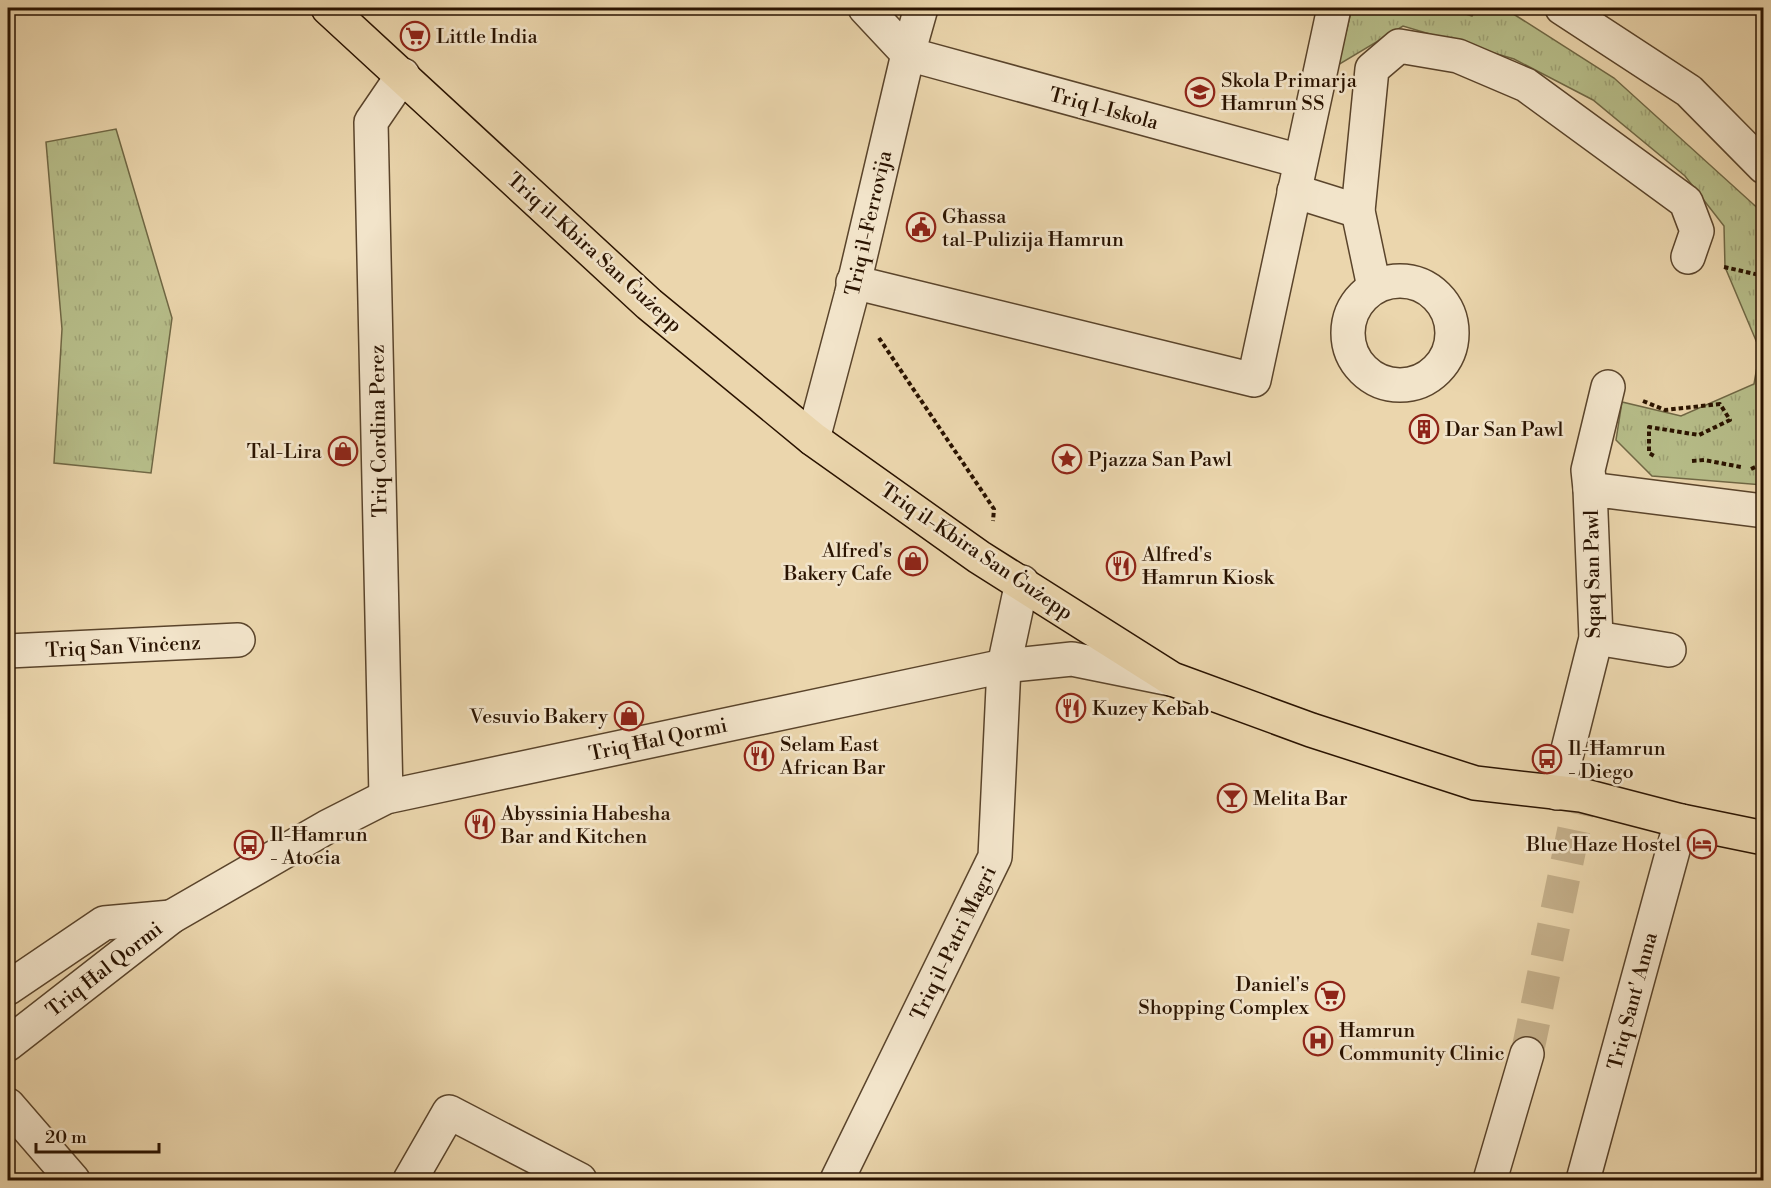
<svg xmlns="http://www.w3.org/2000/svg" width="1771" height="1188" viewBox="0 0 1771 1188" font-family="'Libre Bodoni',serif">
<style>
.grass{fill:url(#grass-tufts);stroke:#706845;stroke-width:1.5}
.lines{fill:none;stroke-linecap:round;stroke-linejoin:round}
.minor-tunnel{stroke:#c4af8a;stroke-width:33;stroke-dasharray:33 16;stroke-linecap:butt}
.minor-casing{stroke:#5a442b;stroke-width:36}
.major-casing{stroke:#2a1300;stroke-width:36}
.path{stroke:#2a1300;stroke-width:4;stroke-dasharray:4.5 3;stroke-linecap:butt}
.minor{stroke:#f2e4ca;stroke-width:33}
.major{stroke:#ebd6ad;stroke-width:33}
.labels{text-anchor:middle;stroke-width:5;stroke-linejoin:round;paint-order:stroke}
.poi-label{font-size:20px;fill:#2a1300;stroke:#f2e4ca;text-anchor:start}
.street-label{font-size:20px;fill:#2a1300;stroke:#f2e4ca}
</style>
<defs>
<pattern id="grass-tufts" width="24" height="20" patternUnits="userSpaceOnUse" patternTransform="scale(1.5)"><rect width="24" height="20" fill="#b7be8a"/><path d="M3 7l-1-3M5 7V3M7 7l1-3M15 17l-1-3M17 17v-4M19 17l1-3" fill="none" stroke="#9ea275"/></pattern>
</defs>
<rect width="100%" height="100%" fill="#ebd6ad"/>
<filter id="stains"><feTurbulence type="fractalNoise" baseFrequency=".00333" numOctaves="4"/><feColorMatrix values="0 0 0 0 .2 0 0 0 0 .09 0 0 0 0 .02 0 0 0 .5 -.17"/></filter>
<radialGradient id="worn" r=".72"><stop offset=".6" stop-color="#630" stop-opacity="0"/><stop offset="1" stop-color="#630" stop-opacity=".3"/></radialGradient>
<!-- grass -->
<g class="grass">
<path d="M1352,8H1447L1472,16L1476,8H1504L1614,78L1763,213V485L1652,476L1616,440L1622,402L1681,416L1754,384L1760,350L1725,267L1724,226L1685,176L1593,100L1514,59L1403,26L1338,65Z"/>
<path d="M116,129L172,318L151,473L54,463L62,329L46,142Z"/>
</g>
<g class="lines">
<!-- minor-tunnel -->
<path class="minor-tunnel" d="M1527,1054L1581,795"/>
<!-- minor casing -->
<g class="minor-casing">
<g id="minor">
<path d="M865,8L908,54L1300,161"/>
<path d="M1562,8L1689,91L1764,167"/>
<path d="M1294,191L1358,211"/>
<circle cx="1400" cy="333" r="52"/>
<path d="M853,282L1254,380L1334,8"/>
<path d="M1374,287L1358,211L1372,69L1399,46L1458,56L1526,85L1686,202L1697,231L1688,257"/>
<path d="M813,439L851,296L908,54L921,8"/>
<path d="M1590,489L1588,470L1608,387"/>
<path d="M1596,638L1669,650"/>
<path d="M8,651L238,640"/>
<path d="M1557,793L1596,638L1590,489L1764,511"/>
<path d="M386,797L371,122L403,75"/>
<path d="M8,988L104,923L171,917"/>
<path d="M8,1044L171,917L327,827L386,797L1004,666L1072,659L1171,679"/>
<path d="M8,1105L73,1180"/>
<path d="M410,1180L449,1112L580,1180"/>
<path d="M837,1180L995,857L1004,666L1022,582"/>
<path d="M1490,1180L1527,1054"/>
<path d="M1583,1180L1681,821"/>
</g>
</g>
<!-- major casing -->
<g class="major-casing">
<path id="major" d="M328,8L649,304L813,439L979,557L1172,679L1311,730L1475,783L1581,795L1681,821L1764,838"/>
</g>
<!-- path -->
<g class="path">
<path d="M1724,267L1764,276"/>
<path d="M879,338L994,509L993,521"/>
<path d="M1643,401L1665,410L1720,404L1730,420L1699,435L1649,427V453L1656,457"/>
<path d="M1692,461L1704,460L1741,467"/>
<path d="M1751,469L1764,463"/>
</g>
<!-- minor -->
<use href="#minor" class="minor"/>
<!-- major -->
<use href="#major" class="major"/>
</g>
<!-- icons -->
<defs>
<g id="supermarket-ring" transform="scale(1.5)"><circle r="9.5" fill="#f2e4ca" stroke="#8f2418" stroke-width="1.5"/><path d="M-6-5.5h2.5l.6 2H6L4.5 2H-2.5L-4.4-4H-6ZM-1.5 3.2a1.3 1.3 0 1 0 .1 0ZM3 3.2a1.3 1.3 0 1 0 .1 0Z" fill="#8f2418"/></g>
<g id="school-ring" transform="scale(1.5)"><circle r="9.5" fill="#f2e4ca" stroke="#8f2418" stroke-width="1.5"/><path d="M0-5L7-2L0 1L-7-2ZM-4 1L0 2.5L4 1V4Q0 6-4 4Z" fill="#8f2418"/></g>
<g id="civic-ring" transform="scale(1.5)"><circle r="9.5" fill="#f2e4ca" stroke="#8f2418" stroke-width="1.5"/><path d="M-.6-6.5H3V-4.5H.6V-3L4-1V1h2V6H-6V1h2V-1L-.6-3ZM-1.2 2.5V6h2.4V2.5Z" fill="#8f2418"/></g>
<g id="building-ring" transform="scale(1.5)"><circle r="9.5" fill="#f2e4ca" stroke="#8f2418" stroke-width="1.5"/><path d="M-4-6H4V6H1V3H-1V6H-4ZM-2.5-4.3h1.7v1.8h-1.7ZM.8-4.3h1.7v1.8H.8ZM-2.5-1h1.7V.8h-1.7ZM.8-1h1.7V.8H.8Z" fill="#8f2418"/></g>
<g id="shop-ring" transform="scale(1.5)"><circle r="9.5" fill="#f2e4ca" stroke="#8f2418" stroke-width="1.5"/><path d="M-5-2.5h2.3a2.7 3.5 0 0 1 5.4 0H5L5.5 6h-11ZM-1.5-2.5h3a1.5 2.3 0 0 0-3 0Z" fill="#8f2418"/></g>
<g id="sight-ring" transform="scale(1.5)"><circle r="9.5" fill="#f2e4ca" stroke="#8f2418" stroke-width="1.5"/><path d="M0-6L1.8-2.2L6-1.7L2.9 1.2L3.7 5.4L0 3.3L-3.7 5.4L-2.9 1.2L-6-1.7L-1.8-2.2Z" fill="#8f2418"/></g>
<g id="restaurant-ring" transform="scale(1.5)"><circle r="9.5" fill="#f2e4ca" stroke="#8f2418" stroke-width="1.5"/><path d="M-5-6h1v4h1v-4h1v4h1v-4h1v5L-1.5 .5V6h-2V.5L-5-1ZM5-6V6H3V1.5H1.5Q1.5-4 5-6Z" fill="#8f2418"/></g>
<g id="bus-ring" transform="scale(1.5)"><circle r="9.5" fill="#f2e4ca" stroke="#8f2418" stroke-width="1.5"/><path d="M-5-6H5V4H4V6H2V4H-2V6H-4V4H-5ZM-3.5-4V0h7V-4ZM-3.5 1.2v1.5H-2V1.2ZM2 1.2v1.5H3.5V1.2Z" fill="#8f2418"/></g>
<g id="bar-ring" transform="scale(1.5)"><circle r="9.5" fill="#f2e4ca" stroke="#8f2418" stroke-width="1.5"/><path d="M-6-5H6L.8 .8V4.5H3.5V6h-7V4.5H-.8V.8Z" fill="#8f2418"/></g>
<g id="hotel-ring" transform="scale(1.5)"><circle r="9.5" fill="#f2e4ca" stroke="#8f2418" stroke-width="1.5"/><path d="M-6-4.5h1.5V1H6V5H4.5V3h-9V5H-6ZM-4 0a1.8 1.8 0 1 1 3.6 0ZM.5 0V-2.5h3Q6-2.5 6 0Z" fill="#8f2418"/></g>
<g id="hospital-ring" transform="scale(1.5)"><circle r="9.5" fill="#f2e4ca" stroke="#8f2418" stroke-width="1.5"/><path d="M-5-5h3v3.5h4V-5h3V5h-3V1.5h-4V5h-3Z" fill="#8f2418"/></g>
</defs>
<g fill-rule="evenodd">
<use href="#supermarket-ring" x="415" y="36"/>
<use href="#school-ring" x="1200" y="92"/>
<use href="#civic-ring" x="921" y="227"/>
<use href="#building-ring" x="1424" y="429"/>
<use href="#shop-ring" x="343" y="451"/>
<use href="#sight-ring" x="1067" y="459"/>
<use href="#shop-ring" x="913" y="561"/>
<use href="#restaurant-ring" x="1121" y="566"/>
<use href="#restaurant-ring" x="1071" y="708"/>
<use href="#shop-ring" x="629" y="716"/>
<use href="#restaurant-ring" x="759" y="756"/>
<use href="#bus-ring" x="1547" y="759"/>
<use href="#bar-ring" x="1232" y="798"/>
<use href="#restaurant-ring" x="480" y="824"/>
<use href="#hotel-ring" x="1702" y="844"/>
<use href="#bus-ring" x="249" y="845"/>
<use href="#supermarket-ring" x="1330" y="996"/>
<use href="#hospital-ring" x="1318" y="1041"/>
</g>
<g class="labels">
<!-- poi labels -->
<g class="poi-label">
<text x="436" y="43">Little India</text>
<text x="1221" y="87">Skola Primarja<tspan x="1221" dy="23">Ħamrun SS</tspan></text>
<text x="942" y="223">Għassa<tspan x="942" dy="23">tal-Pulizija Ħamrun</tspan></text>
<text x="1445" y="436">Dar San Pawl</text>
<text x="322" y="458" text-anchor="end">Tal-Lira</text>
<text x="1088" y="466">Pjazza San Pawl</text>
<text x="892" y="557" text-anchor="end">Alfred's<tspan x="892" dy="23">Bakery Cafe</tspan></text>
<text x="1142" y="561">Alfred's<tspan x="1142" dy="23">Ħamrun Kiosk</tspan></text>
<text x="1092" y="715">Kuzey Kebab</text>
<text x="608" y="723" text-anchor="end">Vesuvio Bakery</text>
<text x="780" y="751">Selam East<tspan x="780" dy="23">African Bar</tspan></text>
<text x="1568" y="755">Il-Ħamrun<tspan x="1568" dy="23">- Diego</tspan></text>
<text x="1253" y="805">Melita Bar</text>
<text x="501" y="820">Abyssinia Habesha<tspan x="501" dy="23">Bar and Kitchen</tspan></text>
<text x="270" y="841">Il-Ħamrun<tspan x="270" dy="23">- Atocia</tspan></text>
<text x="1681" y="851" text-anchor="end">Blue Haze Hostel</text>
<text x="1309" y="991" text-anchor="end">Daniel's<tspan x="1309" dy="23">Shopping Complex</tspan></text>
<text x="1339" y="1037">Ħamrun<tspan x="1339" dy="23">Community Clinic</tspan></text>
</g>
<!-- street labels -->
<g class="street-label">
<text transform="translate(1104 108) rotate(15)" y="7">Triq l-Iskola</text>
<text transform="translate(868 223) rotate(-77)" y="7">Triq il-Ferrovija</text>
<text transform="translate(595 252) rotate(42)" y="7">Triq il-Kbira San Ġużepp</text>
<text transform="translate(378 431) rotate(-91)" y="7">Triq Cordina Perez</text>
<text transform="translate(977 551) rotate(34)" y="7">Triq il-Kbira San Ġużepp</text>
<text transform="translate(1592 574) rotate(-91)" y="7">Sqaq San Pawl</text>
<text transform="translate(123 646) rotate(-3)" y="7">Triq San Vinċenz</text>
<text transform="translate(658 739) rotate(-12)" y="7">Triq Ħal Qormi</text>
<text transform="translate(953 943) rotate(-64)" y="7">Triq il-Patri Magri</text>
<text transform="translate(104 969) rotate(-38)" y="7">Triq Ħal Qormi</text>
<text transform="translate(1632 1001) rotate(-75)" y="7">Triq Sant' Anna</text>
</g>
</g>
<!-- margin -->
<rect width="1771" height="1188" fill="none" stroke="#ebd6ad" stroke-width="30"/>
<rect x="9" y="9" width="1753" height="1170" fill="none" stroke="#2a1300" stroke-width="3"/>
<rect x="15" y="15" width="1741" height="1158" fill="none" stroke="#2a1300" stroke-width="1.5"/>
<!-- scale -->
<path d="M36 1143v9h123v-9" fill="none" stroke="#2a1300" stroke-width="3"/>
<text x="45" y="1143" font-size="18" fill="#2a1300" stroke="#f2e4ca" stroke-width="4.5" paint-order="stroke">20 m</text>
<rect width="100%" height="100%" filter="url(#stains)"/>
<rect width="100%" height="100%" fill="url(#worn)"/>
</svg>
